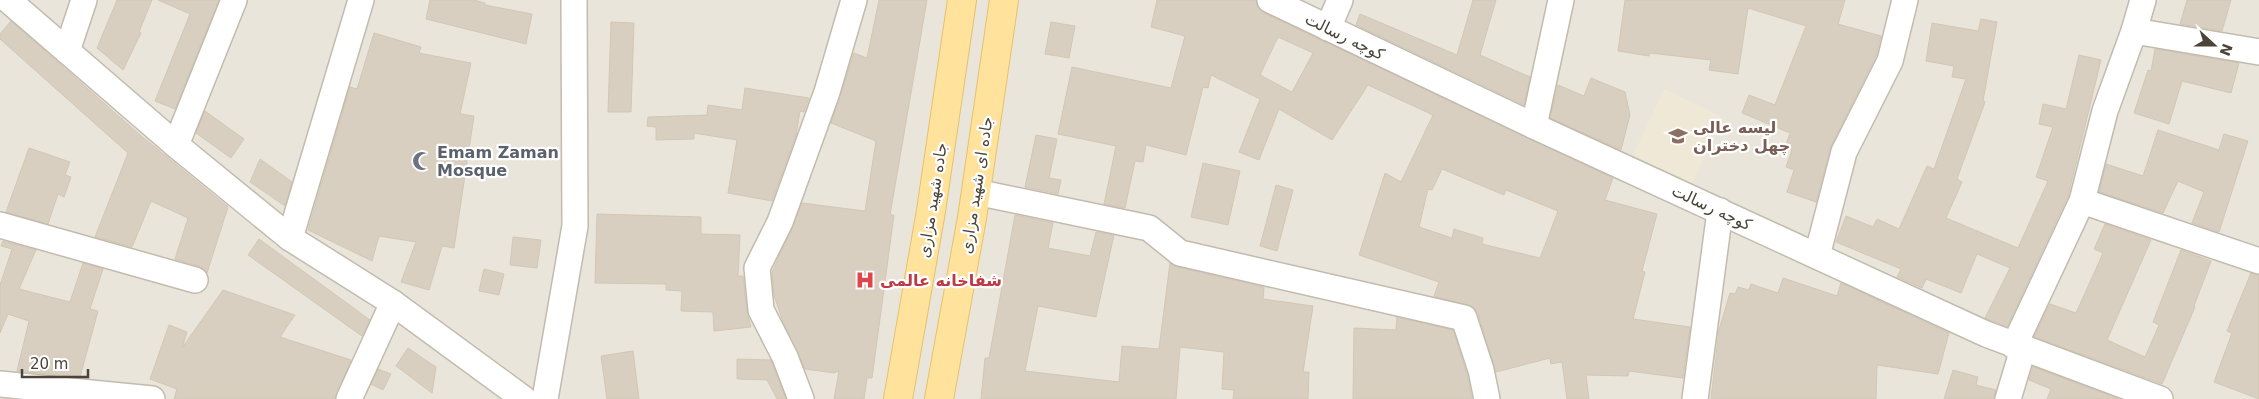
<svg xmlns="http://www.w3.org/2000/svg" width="2259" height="399" viewBox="0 0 2259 399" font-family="'DejaVu Sans','Noto Naskh Arabic',sans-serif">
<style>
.residential{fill:#eae5da}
.education{fill:#efe8d6}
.building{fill:#d8cfc1;stroke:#d3c7b4;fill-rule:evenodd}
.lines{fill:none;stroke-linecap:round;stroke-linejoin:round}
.minor-casing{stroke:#c2bbae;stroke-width:28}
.major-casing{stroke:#e6c16a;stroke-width:30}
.minor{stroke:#fff;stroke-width:25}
.major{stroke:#ffe39c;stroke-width:28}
.labels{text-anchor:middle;stroke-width:4.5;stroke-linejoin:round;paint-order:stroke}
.street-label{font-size:16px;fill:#4b4439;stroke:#fff}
.education-label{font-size:16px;font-weight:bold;fill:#785e54;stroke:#fff;text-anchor:start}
.worship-label{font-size:16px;font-weight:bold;fill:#5b616d;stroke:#fff;text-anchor:start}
.health-label{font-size:16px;font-weight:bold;fill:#be3a42;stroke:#fff;text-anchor:start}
</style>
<rect width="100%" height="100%" fill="#f6f3ec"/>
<!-- residential -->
<rect class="residential" x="0" y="0" width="2259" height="399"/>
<!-- education -->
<path class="education" d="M1664,89L1724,118L1692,183L1633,155Z"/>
<!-- building -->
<g class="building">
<path d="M117,0H152L139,32L141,33L123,70L97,48Z"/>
<path d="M158,0H219L175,109L155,101L190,14Z"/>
<path d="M430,0H474L485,3V5L532,14L526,44L426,19Z"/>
<path d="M879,0H927L890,215H894L872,378H867L864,399H834L839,371L834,373L805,369L783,322L774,295L772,273L802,203L865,211L876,141L831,123L854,53L867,58Z"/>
<path d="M1157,0H1256L1258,8L1264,13L1613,178L1605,200L1657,214L1642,271L1645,272L1633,319L1690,327L1683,378L1629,371L1628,376L1586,375L1589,399H1567L1562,362L1551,364L1550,358L1496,372L1478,314L1473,307L1434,296L1439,282L1359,255L1385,173L1401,182L1433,115L1368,85L1332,140L1279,109L1259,160L1239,152L1260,99L1211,75L1208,88L1203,87L1186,155L1146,145L1143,162L1135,161L1125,208L1104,204L1116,146L1058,134L1072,67L1171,88L1185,36L1151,27ZM1278,37L1313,53L1292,92L1260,75ZM1442,169L1504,195L1506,190L1558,211L1540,258L1482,244L1483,238L1454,229L1452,238L1419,227L1428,189L1432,190Z"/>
<path d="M1473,0H1496L1480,55L1530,77L1524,105L1356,25L1360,14L1457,55Z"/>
<path d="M1625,0H1845L1838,24L1881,36L1876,56L1831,146L1816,202L1787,192L1794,170L1786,167L1792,150L1785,148L1790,133L1742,113L1749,95L1775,105L1806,26L1748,8L1738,74L1709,70L1711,60L1650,53L1649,56L1618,51Z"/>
<path d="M2187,0H2231L2222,31L2180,24Z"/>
<path d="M1981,19L1997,22L1983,101L1985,102L1957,179L1962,182L1946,218L2018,248L2048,181L2036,177L2053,127L2039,124L2043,104L2066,109L2079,55L2101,60L2068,196L2007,327L1985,318L2010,268L1977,254L1961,293L1926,279L1922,288L1897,277L1901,269L1836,242L1846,216L1873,227L1877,219L1899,229L1927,166L1934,169L1966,79L1952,77L1954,66L1926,61L1932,23L1978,31Z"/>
<path d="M11,21L139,134L228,207L207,273L199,266L175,259L188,218L151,201L132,247L95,237L128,153L0,39V34Z"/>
<path d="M611,22L634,23L631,112H608Z"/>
<path d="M1051,22L1075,26L1069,58L1045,54Z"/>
<path d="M374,33L421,47L419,53L471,63L460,114L474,116L454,248L442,246L429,290L401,282L416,242L379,236L372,261L308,230L350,87L357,89Z"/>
<path d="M2155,49L2239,63L2231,93L2182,81L2169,124L2134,113L2148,70L2151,71Z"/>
<path d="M1591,78L1625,92L1630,115L1621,150L1550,118L1558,85L1584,96Z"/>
<path d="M745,88L809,98L804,112L800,111L796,135L772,201L728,193L737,140L694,133V139L656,140V127L647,126L648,117L707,115L708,105L742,110Z"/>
<path d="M205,111L244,139L231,158L196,133Z"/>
<path d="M2158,130L2219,150L2224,134L2248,141L2219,232L2192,223L2204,192L2178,181L2163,213L2099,192L2106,164L2143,176Z"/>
<path d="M1036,135L1057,139L1049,178L1061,180L1058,194L1025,187Z"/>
<path d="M29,148L70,162L65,175L71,177L64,197L58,194L48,224L6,212Z"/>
<path d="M260,159L292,182L285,206L250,182Z"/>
<path d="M1203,163L1240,171L1228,225L1191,217Z"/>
<path d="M1276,185L1293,190L1277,251L1260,246Z"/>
<path d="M597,214L701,217V234L740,235L738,276H743L747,311L751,327L714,331L713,312L681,311L682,291L666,290V284L595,283Z"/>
<path d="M1015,215L1053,223L1048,248L1090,256L1096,232L1114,235L1096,317L1038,306L1025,371L1119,382L1122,346L1159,349L1170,263L1177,267L1264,287L1263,299L1313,306L1303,372H1309L1308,399H1233L1234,390L1222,389L1224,352L1180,347L1176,399H981L985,358H989Z"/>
<path d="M2105,224L2151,240L2107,340L2145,357L2159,325L2153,322L2181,250L2211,261L2194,306L2195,307L2162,384L2034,337L2050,304L2076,313L2103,253L2094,249Z"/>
<path d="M513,237L541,240L537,268L510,265Z"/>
<path d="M259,239L370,320L362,336L248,255Z"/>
<path d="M3,241L36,250L19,289L70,302L83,263L103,269L90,309L98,311L80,377L17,371L29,321L8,314L0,333V285L12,249L1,246Z"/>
<path d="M484,269L504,274L499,295L479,291Z"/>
<path d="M2251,273L2259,275V399L2214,382L2232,333L2227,331Z"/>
<path d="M1783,278L1837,296L1841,283L1949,333L1938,374L1877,365L1876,399H1711L1719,330L1730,293L1735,294L1738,287L1749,290L1751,284L1778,293Z"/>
<path d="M223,290L295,315L280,337L351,360L335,399H174L177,389L150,379L169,325L187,332L182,348Z"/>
<path d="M1397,317L1453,330L1467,374L1472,399H1353L1354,328L1396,330Z"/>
<path d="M408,348L436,367L432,393L396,366Z"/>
<path d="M633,351L639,399H607L601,356Z"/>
<path d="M737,359L771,360L786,399H777L767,380L737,379Z"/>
<path d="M2033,367L2119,399H2047L2051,389L2029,380Z"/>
<path d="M378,369L391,374L383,390L371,384Z"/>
<path d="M1953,370L1978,377L1976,385L1996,390L1994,399H1944Z"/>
</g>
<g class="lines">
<!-- minor casing -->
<g class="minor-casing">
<g id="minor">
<path d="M8,0L176,145L290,238L393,303L524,399"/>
<path d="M1270,0L1534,126L1986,334L2160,399"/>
<path d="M1328,28L1340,0"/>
<path d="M2134,31L2259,52"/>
<path d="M67,51L84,0"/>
<path d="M1534,126L1561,0"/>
<path d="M176,145L234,0"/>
<path d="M976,192L1149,228L1180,253L1464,318L1481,370L1487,399"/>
<path d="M2082,201L2259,261"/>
<path d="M0,225L195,280"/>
<path d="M290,238L361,0"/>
<path d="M1817,256L1844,152L1890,61L1905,0"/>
<path d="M2014,346L2082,201L2105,111L2134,31L2143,0"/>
<path d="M0,384L152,399"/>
<path d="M349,399L393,303"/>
<path d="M545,399L575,226L574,0"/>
<path d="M801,399L785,357L761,310L757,268L780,222L827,92L854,0"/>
<path d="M1695,399L1720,211"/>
<path d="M2008,399L2023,349"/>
</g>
</g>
<!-- major casing -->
<g class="major-casing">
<g id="major">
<path d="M898,399L931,211L962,0"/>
<path d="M939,399L972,218L1004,0"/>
</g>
</g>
<!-- minor -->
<use href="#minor" class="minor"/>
<!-- major -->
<use href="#major" class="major"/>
</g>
<!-- icons -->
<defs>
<g id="school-bare" transform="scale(1.5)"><path d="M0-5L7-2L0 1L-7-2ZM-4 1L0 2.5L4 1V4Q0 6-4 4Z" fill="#8d6e63" stroke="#fff" stroke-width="2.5" paint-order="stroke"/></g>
<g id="mosque-bare" transform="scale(1.5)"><path d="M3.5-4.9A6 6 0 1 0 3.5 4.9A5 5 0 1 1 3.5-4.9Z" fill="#6b7280" stroke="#fff" stroke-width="2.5" paint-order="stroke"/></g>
<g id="hospital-bare" transform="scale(1.5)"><path d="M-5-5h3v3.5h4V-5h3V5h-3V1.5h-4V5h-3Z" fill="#e0444e" stroke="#fff" stroke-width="2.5" paint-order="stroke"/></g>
</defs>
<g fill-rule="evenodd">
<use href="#school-bare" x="1678" y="136"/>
<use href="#mosque-bare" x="422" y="161"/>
<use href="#hospital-bare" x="865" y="280"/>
</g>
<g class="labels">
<!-- street labels -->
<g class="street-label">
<text transform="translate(1345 36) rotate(26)" y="6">کوچه رسالت</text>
<text transform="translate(976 185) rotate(-81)" y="6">جاده ای شهید مزاری</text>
<text transform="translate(932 200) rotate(-81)" y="6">جاده شهید مزاری</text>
<text transform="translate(1712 207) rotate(25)" y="6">کوچه رسالت</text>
</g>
<!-- education labels -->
<g class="education-label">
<text x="1693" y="133">لیسه عالی<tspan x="1693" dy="18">چهل دختران</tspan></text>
</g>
<!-- worship labels -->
<g class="worship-label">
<text x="437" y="158">Emam Zaman<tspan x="437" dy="18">Mosque</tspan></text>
</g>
<!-- health labels -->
<g class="health-label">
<text x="880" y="286">شفاخانه عالمی</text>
</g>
</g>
<!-- north arrow -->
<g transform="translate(2214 45) rotate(111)" stroke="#ffffff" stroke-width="4" paint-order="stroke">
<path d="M0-4L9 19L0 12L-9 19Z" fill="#4b4439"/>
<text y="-8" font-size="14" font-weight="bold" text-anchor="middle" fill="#4b4439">N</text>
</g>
<!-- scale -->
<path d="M22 369v8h66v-8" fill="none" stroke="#4b4439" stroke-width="2.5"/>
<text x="30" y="369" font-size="15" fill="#4b4439" stroke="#ffffff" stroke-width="4" paint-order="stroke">20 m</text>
</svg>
